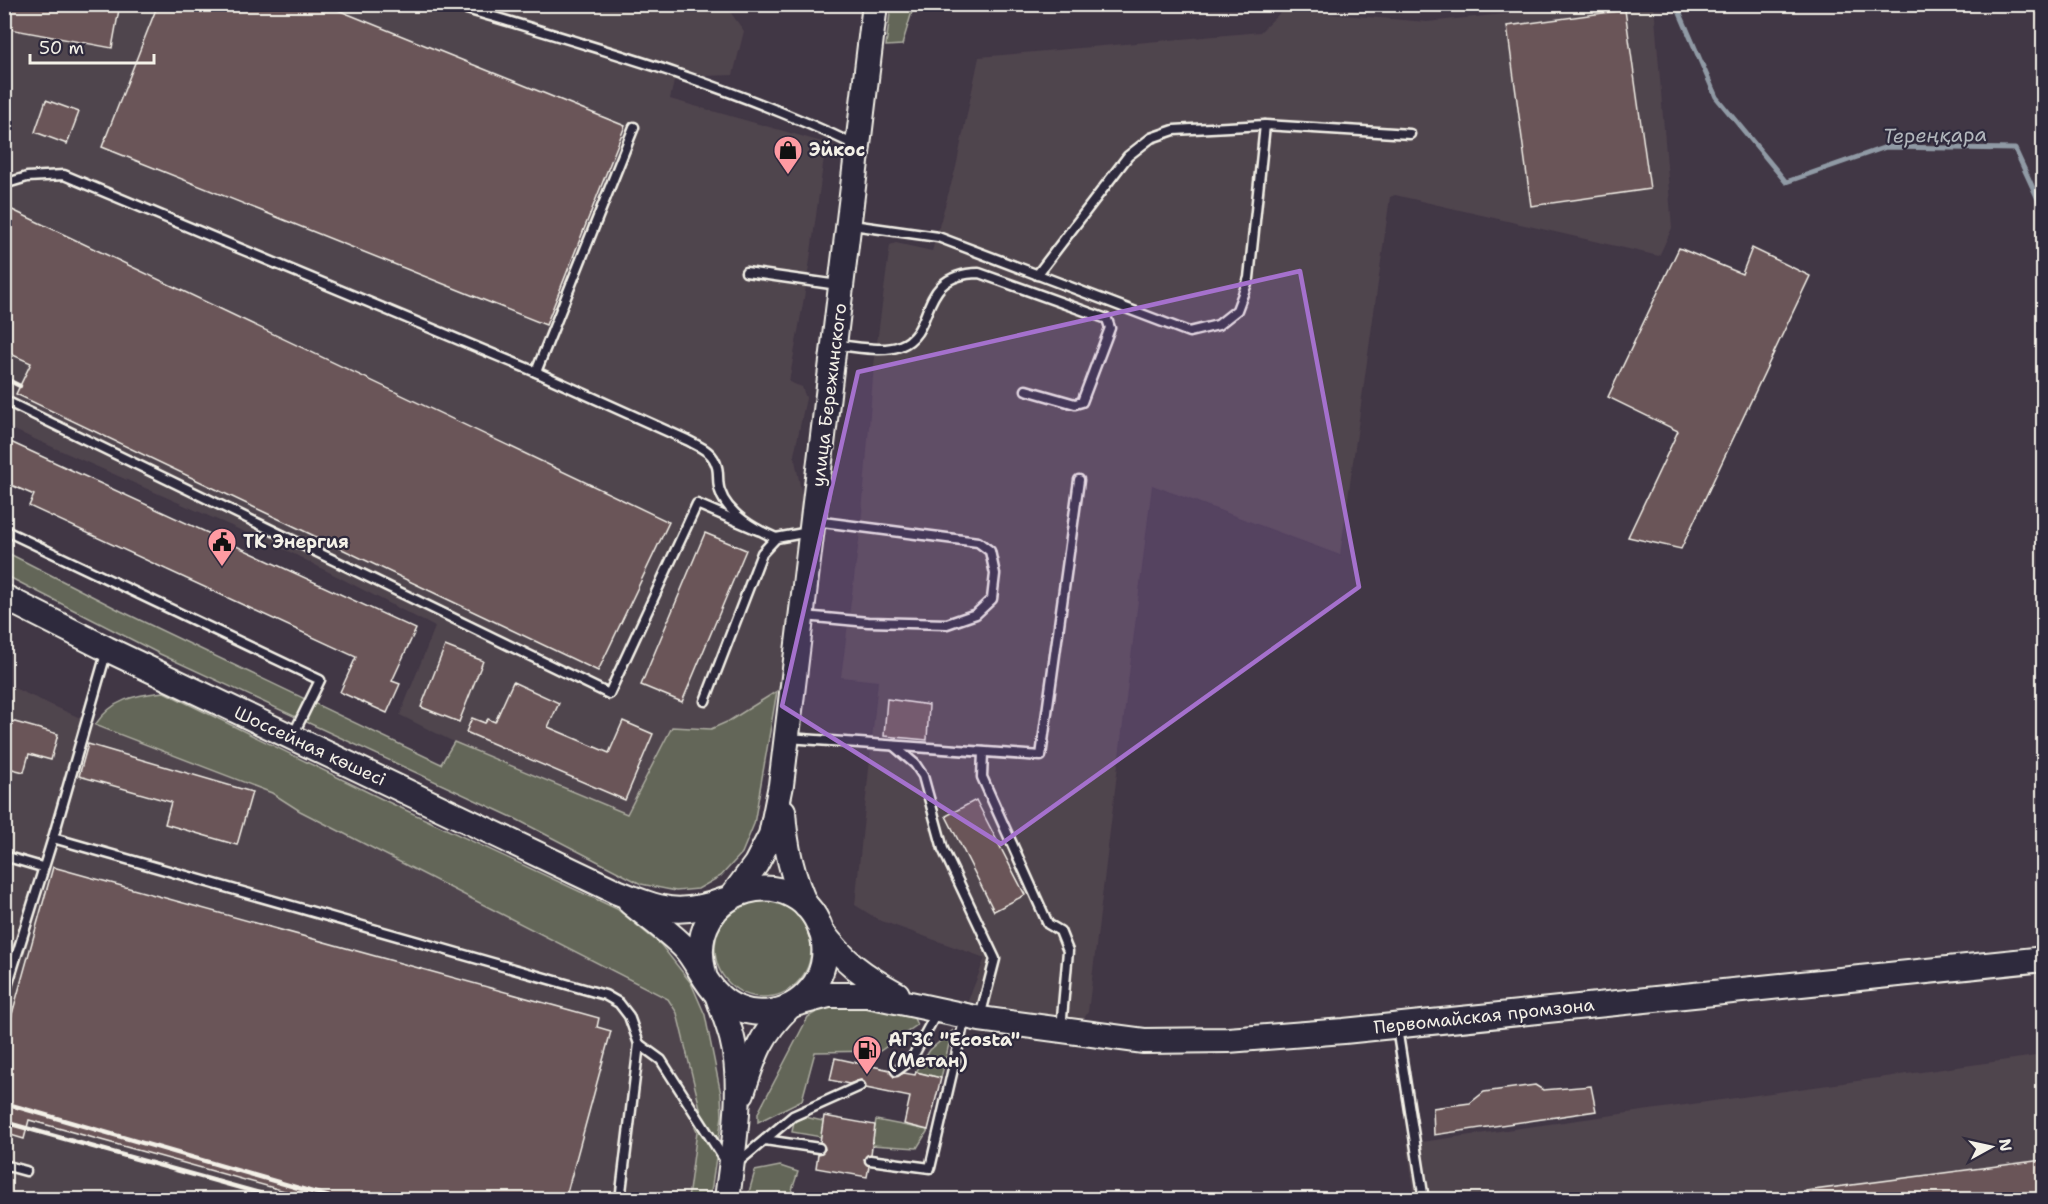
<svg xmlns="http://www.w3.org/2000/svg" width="2048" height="1204" viewBox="0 0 2048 1204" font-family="'Shantell Sans',sans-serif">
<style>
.built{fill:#50444e}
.green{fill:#636658;stroke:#acaca0;stroke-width:1.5}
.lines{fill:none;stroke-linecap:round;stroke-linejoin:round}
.stream{stroke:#909aa5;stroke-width:5}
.building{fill:#6a5459;stroke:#f4f1e8;stroke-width:1.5}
.service-casing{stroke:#f4f1e8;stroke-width:13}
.secondary-casing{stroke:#f4f1e8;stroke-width:28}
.service{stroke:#2f2a3d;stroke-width:8}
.secondary{stroke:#2f2a3d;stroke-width:24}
.rail{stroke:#f4f1e8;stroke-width:4.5}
.marked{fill:#a571cd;fill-opacity:0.2;stroke:#a571cd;stroke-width:4.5;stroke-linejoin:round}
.labels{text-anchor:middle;stroke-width:4.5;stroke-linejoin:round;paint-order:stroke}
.poi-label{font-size:18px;font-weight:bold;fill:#f4f1e8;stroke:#2f2a3d;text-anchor:start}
.street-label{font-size:18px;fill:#f4f1e8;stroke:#2f2a3d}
.water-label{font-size:20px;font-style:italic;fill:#b2b7bc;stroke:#2f2a3d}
</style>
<rect width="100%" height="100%" fill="#413745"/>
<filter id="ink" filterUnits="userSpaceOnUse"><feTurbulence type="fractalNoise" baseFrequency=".0167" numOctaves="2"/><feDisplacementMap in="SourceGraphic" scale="12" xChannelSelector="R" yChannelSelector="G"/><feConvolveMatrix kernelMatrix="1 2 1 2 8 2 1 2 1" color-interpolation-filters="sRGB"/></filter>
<g filter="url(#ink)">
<!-- built -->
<g class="built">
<path d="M5,5H725L744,31L733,75L675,77L670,99L826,143L807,281L789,382L802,387L806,398L794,455L803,500L802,533L786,666L777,691L729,721L711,729L672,727L627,815L454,742L400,715L435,627L290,552L5,426Z"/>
<path d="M1591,5H1654L1672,228L1659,256L1395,195L1390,197L1340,555L1152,485L1088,1012L1083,1020L1062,1018L968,1001L985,958L879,920L855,905L878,681L841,677L861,525L874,365L890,245L896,243L932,251L956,167L979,57L1260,32L1283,10L1427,22Z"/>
<path d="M5,684L100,727L272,793L300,811L668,999L677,1013L701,1113L688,1199L5,1200Z"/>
<path d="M2043,1055V1199H1415L1407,1144Z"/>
</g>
<!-- green -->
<g class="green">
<path d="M891,5H914L902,45L886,46Z"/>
<path d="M4,551L121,611L441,764L454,742L627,814L672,727L711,729L729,721L777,691L754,824L742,853L721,876L698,889L676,891L641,884L514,818L160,654L5,575Z"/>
<path d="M164,692L384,800L617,909L661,945L691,983L705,1015L721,1094L722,1116L710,1199H688L697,1131L692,1120L701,1112L677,1013L668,999L300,811L272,793L95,725C112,699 135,695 164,692Z"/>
<circle cx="763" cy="949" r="48"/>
<path d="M832,1002L913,1016L917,1025L880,1051L815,1052L802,1100L758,1122V1113L808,1017Z"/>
<path d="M952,1031L941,1078L916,1072L930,1050Z"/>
<path d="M805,1117L823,1121L821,1137L792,1132L794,1121Z"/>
<path d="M876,1120L928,1130L917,1148L872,1145Z"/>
<path d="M780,1166L798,1172L789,1199H747L755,1171Z"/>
</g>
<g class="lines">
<!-- stream -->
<path class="stream" d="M1676,4L1716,97L1786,182L1886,147L2015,149L2044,212"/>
</g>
<!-- building -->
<g class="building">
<path d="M4,4H120L112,48L4,28Z"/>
<path d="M158,4H323L625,126L546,325L102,147Z"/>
<path d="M1625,10L1650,189L1531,206L1507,26Z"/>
<path d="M46,100L79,112L67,144L35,132Z"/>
<path d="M4,206L669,522L598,671L16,394L31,363L4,351Z"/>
<path d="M1679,248L1742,274L1752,248L1810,276L1681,549L1628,537L1678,431L1608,397Z"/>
<path d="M4,439L416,629L392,681L400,684L387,713L340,692L356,657L29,506L34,495L4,482Z"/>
<path d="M705,533L746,550L682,702L641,685Z"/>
<path d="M445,646L483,661L459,722L421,707Z"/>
<path d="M513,682L559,703L548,727L609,753L623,721L653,734L625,800L466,732L472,718L485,723L488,719L495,722Z"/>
<path d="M887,699L929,705L927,740L884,736Z"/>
<path d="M4,719L58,734L51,760L29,754L24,772L4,767Z"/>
<path d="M88,744L252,792L237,845L165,824L171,802L79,776Z"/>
<path d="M976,800L1025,895L994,911L946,816Z"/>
<path d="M53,867L599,1018L597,1027L611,1031L565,1200H317L29,1120L24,1139L4,1133V1043Z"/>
<path d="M835,1058L890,1070L894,1077L904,1073L915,1075L916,1072L941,1078L928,1130L904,1124L910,1097L866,1088L861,1080L849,1084L830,1080Z"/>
<path d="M1535,1085L1543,1090L1591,1086L1596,1111L1434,1135L1433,1108L1470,1103L1484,1092Z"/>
<path d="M824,1116L875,1125L871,1154L864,1159L869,1166L867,1177L816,1168L818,1154L825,1149L820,1142Z"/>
<path d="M2043,1160V1200H1806V1191Z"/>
</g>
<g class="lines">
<!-- service casing -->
<g class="service-casing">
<g id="service">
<path d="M450,4C588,45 727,83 857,146"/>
<path d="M4,184L27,177L64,175L536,372L687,440C700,447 713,451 717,467C719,474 717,483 720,491C727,514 756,530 776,538"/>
<path d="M852,225L938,237L1189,332L1218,325L1237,310L1249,278L1265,125L1410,134"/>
<path d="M746,272L838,285"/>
<path d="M1037,275L1128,156L1151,138L1174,130L1265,125"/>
<path d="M835,345C854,346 882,353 900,346C938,332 915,274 979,273L1107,319L1110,328L1082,402L1075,404L1026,390"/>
<path d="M536,372L634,127"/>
<path d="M4,400L609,694L697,504L758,530"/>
<path d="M4,530L320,680L293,735"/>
<path d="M804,616L868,622L947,624L976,614L992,599L995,574L990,551L978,542L815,521"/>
<path d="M107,650L53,838L605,995L619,1003L629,1016L639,1044L661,1060L726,1162"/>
<path d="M705,701L762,553L776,538L809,532"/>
<path d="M788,738L1041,756L1079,480"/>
<path d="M894,746L915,764L923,776L943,849L995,959L980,1017"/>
<path d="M983,752L982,777L1048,924L1060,931L1068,951L1061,1029"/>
<path d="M4,856L42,867"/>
<path d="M4,996L53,838"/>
<path d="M1397,1028L1424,1200"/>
<path d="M896,1071L911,1060L937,1012"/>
<path d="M765,1140L819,1148"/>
<path d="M870,1160L930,1168L965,1017"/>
<path d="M737,1163L793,1116L860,1086"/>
<path d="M4,1165L26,1171"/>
<path d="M620,1200L639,1044"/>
</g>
</g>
<!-- secondary casing -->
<g class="secondary-casing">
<g id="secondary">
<path d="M4,597L107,649L617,892C661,910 679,917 725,900"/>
<path d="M783,811C785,845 791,875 806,906"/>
<path d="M733,895L756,864L771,835L781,785L875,4"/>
<path d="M631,903C648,917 668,931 684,947C697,961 704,982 718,995C745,1021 788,1018 811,989C823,975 827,955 823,937C803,855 680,884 704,974"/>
<path d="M821,931C846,963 862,975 897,994"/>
<path d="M717,994C722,1009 728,1023 732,1038C745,1089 733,1148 727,1200"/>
<path d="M795,1004L829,995H868L980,1019L1144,1041L1228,1040L1344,1031L2044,959"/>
<path d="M742,1093C754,1056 760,1035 789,1007"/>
</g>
</g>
<!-- service -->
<use href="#service" class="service"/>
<!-- secondary -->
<use href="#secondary" class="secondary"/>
<!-- rail -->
<g class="rail">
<path d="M4,378L20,386"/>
<path d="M4,1103L340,1200"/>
<path d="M4,1122L284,1200"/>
</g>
</g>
</g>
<!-- marked area -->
<path class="marked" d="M1300,271L1359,587L1001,844L782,706L858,372Z"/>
<!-- icons -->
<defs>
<g id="shop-pin" transform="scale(1.5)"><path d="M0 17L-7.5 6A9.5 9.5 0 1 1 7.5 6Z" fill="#ff9aa2" stroke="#2f2a3d"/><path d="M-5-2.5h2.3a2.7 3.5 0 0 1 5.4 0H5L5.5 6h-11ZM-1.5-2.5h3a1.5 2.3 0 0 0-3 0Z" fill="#111"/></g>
<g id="civic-pin" transform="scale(1.5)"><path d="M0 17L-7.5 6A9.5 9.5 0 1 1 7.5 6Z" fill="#ff9aa2" stroke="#2f2a3d"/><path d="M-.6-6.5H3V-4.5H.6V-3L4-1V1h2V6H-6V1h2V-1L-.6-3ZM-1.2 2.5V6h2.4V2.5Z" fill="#111"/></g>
<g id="fuel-pin" transform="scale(1.5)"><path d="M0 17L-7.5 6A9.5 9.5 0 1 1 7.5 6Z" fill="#ff9aa2" stroke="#2f2a3d"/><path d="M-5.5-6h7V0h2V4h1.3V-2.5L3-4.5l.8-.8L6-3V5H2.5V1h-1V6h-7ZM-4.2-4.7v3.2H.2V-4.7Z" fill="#111"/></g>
</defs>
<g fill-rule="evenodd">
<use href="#shop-pin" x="788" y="150"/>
<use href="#civic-pin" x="222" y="542"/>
<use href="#fuel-pin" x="867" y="1050"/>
</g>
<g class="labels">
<!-- poi labels -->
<g class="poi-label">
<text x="809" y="156">Эйкос</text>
<text x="243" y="548">ТК Энергия</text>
<text x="888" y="1046">АГЗС "Ecosta"<tspan x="888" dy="21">(Метан)</tspan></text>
</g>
<!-- street labels -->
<g class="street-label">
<text transform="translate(829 395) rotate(-83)" y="6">улица Бережинского</text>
<text transform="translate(310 746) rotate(25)" y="6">Шоссейная көшесі</text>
<text transform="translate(1484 1016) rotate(-6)" y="6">Первомайская промзона</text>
</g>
<!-- water labels -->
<g class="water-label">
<text transform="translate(1935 135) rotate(-1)" y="7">Тереңқара</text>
</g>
</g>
<!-- margin -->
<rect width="2048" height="1204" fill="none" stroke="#2f2a3d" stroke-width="24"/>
<rect x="12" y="12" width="2024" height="1180" fill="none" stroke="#f4f1e8" stroke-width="2" filter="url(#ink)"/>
<!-- north arrow -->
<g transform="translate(1991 1147) rotate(82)" stroke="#2f2a3d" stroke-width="4.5" paint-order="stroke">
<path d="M0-4.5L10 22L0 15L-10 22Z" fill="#f4f1e8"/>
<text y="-9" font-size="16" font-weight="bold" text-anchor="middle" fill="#f4f1e8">N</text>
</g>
<!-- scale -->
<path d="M30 54v9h124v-9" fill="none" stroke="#f4f1e8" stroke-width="3"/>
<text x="39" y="54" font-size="18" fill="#f4f1e8" stroke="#2f2a3d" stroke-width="4.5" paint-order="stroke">50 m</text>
</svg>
